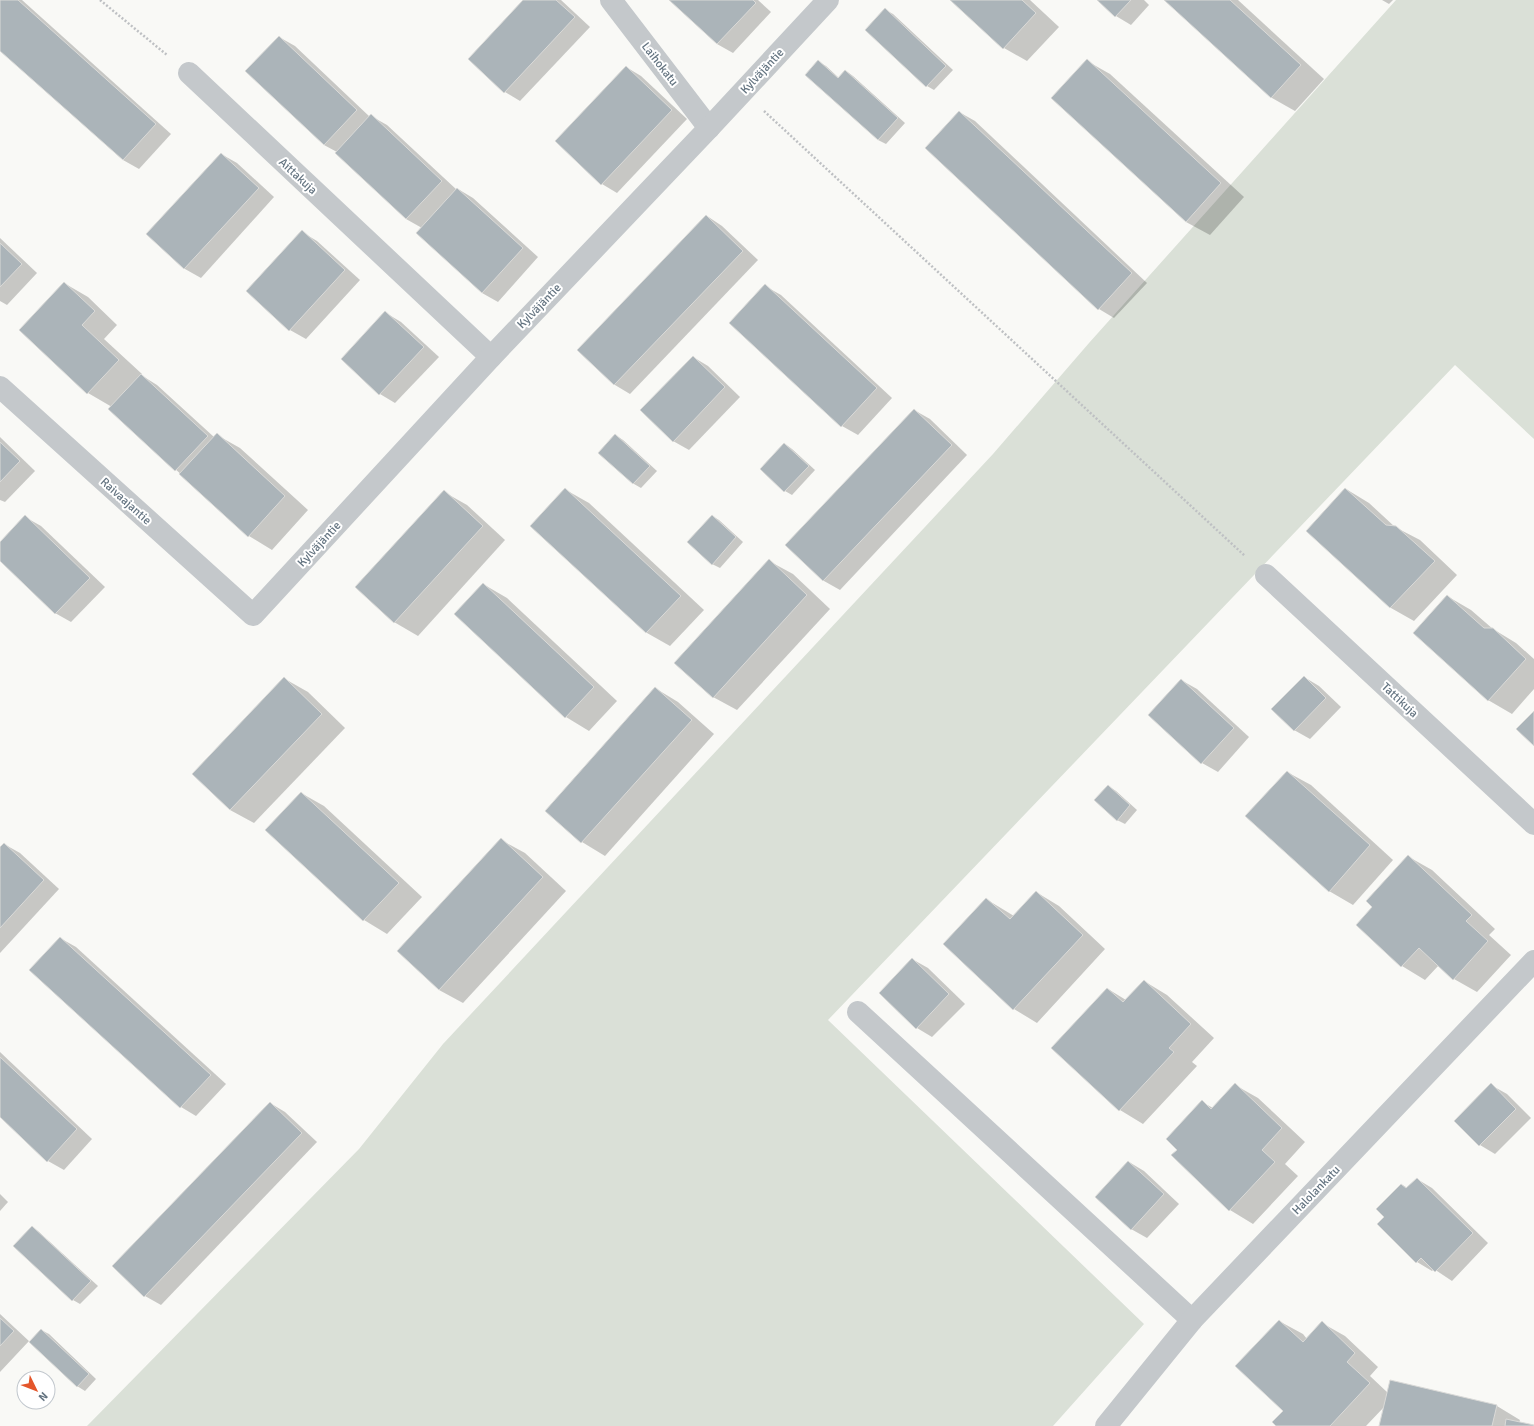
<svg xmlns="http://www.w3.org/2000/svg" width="1534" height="1426" viewBox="0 0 1534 1426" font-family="Signika,sans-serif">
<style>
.green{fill:#dae0d7}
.shadow{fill:#0003}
.building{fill:#abb4b9;stroke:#dadad8}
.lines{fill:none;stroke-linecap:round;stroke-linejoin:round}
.path{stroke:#bec0c3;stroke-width:2.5;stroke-dasharray:2 2;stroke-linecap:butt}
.street{stroke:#c4c8cb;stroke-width:22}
.labels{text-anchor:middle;stroke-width:4;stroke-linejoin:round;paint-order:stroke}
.street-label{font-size:12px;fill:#647481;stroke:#fff}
</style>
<rect width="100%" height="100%" fill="#f9f9f6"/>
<!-- green -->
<path class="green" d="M1396,0H1534V439L1455,365L828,1020L1144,1324L1053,1426H87L359,1149L443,1044L993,454L1089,343Z"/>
<!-- shadow -->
<g class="shadow">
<path d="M0,0H22L171,134L139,169L123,160L0,49Z"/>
<path d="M525,0H561L590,27L520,101L505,92Z"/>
<path d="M671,0H758L771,12L733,53L717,44Z"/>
<path d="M952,0H1030L1059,27L1027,61L1004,48Z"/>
<path d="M1099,0H1144L1149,5L1131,25L1116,16Z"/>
<path d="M1166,0H1238L1324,79L1295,111L1272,98Z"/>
<path d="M1382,0H1393L1389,4Z"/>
<path d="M885,10L893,14L953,70L934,90L927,86Z"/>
<path d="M279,37L295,46L370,117L371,116L387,125L457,190L458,189L473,198L538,257L498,302L482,293L422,228L406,219L337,152L324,145Z"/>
<path d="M1087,61L1110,74L1244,197L1210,235L1186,222Z"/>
<path d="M818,62L826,66L839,78L846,71L853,76L905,123L886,144L878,140Z"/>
<path d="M626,67L641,76L687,119L617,193L602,184Z"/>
<path d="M959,112L975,121L1147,283L1114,318L1099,309Z"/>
<path d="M221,154L237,163L274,197L201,278L185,269L147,234Z"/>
<path d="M707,216L722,226L758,260L630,394L615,385L578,350Z"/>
<path d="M302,232L317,241L360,280L306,339L290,330L247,291Z"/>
<path d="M0,238L37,273L7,305L0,301Z"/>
<path d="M64,283L88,297L117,325L104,339L142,374L141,375L157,385L214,437L217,435L240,448L308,510L272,550L249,536L109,409L112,407L88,393L21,330Z"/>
<path d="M765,286L781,295L892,398L858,435L842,426L730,323Z"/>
<path d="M386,313L401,322L439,357L395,403L380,394L342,359Z"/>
<path d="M693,357L708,366L740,397L689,450L673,441Z"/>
<path d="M914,410L930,419L967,455L840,590L824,581L786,545Z"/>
<path d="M615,435L623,440L657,471L641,488L634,484L600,453Z"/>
<path d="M0,437L35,471L5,502L0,500Z"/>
<path d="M785,444L792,449L815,470L792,495L785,491Z"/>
<path d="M1346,489L1369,503L1395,527L1420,540L1457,575L1414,621L1391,608L1308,531Z"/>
<path d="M566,490L589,503L704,610L670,646L647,633L532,526Z"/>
<path d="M444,492L467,505L505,540L418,636L394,622Z"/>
<path d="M712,516L719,520L743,542L720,568L712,564Z"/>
<path d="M25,517L41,526L105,587L71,622L55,613L0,560V543Z"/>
<path d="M769,561L793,574L830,609L737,710L713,697Z"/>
<path d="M483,584L507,598L617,701L589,731L566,717L456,614Z"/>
<path d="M1447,596L1471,610L1493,629L1516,643L1534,659V689L1512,714L1488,700Z"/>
<path d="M1304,677L1319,686L1341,707L1310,739L1294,730Z"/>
<path d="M285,679L308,692L345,728L254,823L230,810L194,774Z"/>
<path d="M1181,680L1197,689L1249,737L1218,772L1202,763L1149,714Z"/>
<path d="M655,688L678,702L714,734L605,856L582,842L546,811Z"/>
<path d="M1287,772L1311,785L1393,860L1353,905L1329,891Z"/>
<path d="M1108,786L1116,791L1137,810L1125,824L1117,820Z"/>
<path d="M301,793L324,806L422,897L387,934L364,920L266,830Z"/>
<path d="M501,840L525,853L566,891L463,1003L439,990L398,951Z"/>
<path d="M4,844L20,853L59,889L0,953V848Z"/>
<path d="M1409,857L1432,870L1495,929L1489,935L1511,955L1477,992L1454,979L1439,965L1425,980L1402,966L1357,925L1374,907Z"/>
<path d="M1036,892L1059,906L1105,949L1037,1023L1014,1009L944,944L986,899L1014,916Z"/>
<path d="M60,938L76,947L226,1084L196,1116L181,1107Z"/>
<path d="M912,959L928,968L965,1004L932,1037L917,1028L880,993Z"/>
<path d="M1144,981L1167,995L1214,1038L1192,1062L1197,1066L1143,1124L1120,1110L1108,989L1126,1000Z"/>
<path d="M0,1052L92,1139L64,1170L48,1161L0,1116Z"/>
<path d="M1235,1085L1258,1098L1305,1142L1285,1164L1298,1176L1253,1224L1230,1210L1172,1155L1178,1150L1202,1102L1213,1108Z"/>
<path d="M1491,1085L1507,1094L1531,1118L1495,1154L1480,1145L1455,1121Z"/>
<path d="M270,1103L285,1112L317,1142L161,1305L145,1296L113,1266Z"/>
<path d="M1129,1162L1144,1171L1179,1204L1147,1238L1131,1229Z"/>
<path d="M1417,1179L1432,1188L1488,1243L1452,1281L1434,1269L1432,1271L1417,1262L1385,1217L1402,1185L1408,1188Z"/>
<path d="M0,1194L8,1202L0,1211Z"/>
<path d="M32,1227L39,1232L98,1286L80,1304L73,1300L15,1246Z"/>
<path d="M0,1314L30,1342L41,1330L49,1334L96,1379L85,1391L77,1386L29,1341L0,1372Z"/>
<path d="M1279,1321L1303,1334L1307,1339L1322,1323L1345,1336L1378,1367L1370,1376L1388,1393L1497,1406L1520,1420L1519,1423L1532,1426H1380L1385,1406L1366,1426H1277L1284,1411Z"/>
</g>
<!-- building -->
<g class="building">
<path d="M0,0H18L156,124L123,160L0,51Z"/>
<path d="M523,0H556L575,17L504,93L468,59Z"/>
<path d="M669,0H753L756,3L717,44Z"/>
<path d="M950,0H1022L1036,13L1003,49Z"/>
<path d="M1097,0H1131L1115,17Z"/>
<path d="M1164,0H1230L1301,65L1271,98Z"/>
<path d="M885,8L946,66L926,87L865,30Z"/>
<path d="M279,36L357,110L324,145L245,71Z"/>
<path d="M1087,59L1221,183L1186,222L1051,98Z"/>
<path d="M818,60L838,78L845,70L898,118L878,140L805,75Z"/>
<path d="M626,66L672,110L601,185L555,141Z"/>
<path d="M959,111L1132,273L1098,310L925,148Z"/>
<path d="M371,114L442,181L406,219L335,153Z"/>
<path d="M221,153L259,188L184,269L146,234Z"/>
<path d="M457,188L523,248L482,293L416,233Z"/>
<path d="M706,215L743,251L614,385L577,350Z"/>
<path d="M302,230L345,270L289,331L246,291Z"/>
<path d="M0,243L22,264L0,287Z"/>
<path d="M64,282L95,311L82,325L119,360L87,394L19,330Z"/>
<path d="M765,284L877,388L841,427L729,323Z"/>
<path d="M385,311L424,347L379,395L341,359Z"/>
<path d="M693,356L725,387L673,442L640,410Z"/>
<path d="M141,374L208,436L175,471L108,409Z"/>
<path d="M914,409L952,445L823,581L785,545Z"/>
<path d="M217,433L285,496L248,537L179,474Z"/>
<path d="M615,434L650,466L633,484L598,453Z"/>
<path d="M0,442L20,461L0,482Z"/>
<path d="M784,443L809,466L784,492L760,469Z"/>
<path d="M565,488L681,596L646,633L530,526Z"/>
<path d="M1345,488L1386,525L1396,526L1435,561L1390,608L1306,531Z"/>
<path d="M444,490L483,526L394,623L355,587Z"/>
<path d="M25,515L90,578L55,614L0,561V542Z"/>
<path d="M712,515L736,537L712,565L687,542Z"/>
<path d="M769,559L807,595L713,698L674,663Z"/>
<path d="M483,583L594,687L565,718L454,614Z"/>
<path d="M1447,595L1484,628H1493L1526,659L1488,701L1413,633Z"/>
<path d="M1304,676L1326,698L1294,731L1271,709Z"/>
<path d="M284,677L322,714L230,810L192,774Z"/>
<path d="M1181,679L1234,728L1201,764L1148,715Z"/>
<path d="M655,687L692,720L581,843L545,811Z"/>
<path d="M1534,711V746L1516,729Z"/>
<path d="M1287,771L1370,845L1329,892L1245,816Z"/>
<path d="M1108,785L1130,805L1117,821L1094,800Z"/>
<path d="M301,792L399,883L363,921L265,830Z"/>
<path d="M501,838L543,877L439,990L397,951Z"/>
<path d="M4,843L44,880L0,928V847Z"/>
<path d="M1408,855L1472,915L1466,921L1488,941L1453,980L1419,948L1401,967L1356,925L1372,907L1366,901Z"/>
<path d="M1036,891L1083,935L1013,1010L943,944L986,898L1010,919Z"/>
<path d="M60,937L211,1075L180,1108L29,970Z"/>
<path d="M912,958L949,994L916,1029L879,993Z"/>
<path d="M1144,980L1191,1024L1169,1048L1174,1052L1119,1111L1051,1048L1107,988L1123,1002Z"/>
<path d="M0,1057L77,1129L47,1162L0,1117Z"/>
<path d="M1235,1083L1282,1128L1262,1150L1275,1162L1229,1211L1171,1155L1177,1150L1166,1139L1202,1100L1211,1109Z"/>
<path d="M1491,1083L1516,1109L1479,1146L1454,1121Z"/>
<path d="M270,1102L302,1133L144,1297L112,1266Z"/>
<path d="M1128,1161L1164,1194L1131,1230L1095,1197Z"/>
<path d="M1417,1178L1473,1233L1435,1272L1421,1258L1416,1263L1377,1224L1384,1217L1376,1209L1401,1184L1406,1188Z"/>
<path d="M32,1226L91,1281L72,1301L13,1246Z"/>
<path d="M0,1318L14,1331L0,1346Z"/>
<path d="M1279,1320L1303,1342L1322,1321L1355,1353L1347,1362L1370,1383L1330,1426H1276L1272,1422L1283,1411L1235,1366Z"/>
<path d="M41,1329L89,1374L77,1387L29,1342Z"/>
<path d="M1390,1380L1497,1405L1492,1426H1379Z"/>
<path d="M1506,1419L1534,1425V1426H1505Z"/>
</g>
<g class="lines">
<!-- path -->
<g class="path">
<path d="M100,0L167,55"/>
<path d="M764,111L1245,556"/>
</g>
<!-- street -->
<g class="street">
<path d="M611,0L709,128"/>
<path d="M189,73L491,357"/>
<path d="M0,387L253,615L491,357L709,128L828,0"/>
<path d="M1266,575L1534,824"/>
<path d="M858,1012L1192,1320"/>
<path d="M1106,1426L1192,1320L1534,961"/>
</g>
</g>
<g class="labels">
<!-- street labels -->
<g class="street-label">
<text transform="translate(660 64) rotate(52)" y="4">Laihokatu</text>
<text transform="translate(762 71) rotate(-47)" y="4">Kylväjäntie</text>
<text transform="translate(298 176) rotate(43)" y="4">Aittakuja</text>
<text transform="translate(539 306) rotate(-46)" y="4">Kylväjäntie</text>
<text transform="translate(126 501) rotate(42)" y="4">Raivaajantie</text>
<text transform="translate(319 544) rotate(-47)" y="4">Kylväjäntie</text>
<text transform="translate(1400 700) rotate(43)" y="4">Tattikuja</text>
<text transform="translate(1316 1190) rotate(-46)" y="4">Halolankatu</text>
</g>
</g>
<!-- north arrow -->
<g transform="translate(36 1390) rotate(133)"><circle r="19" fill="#ffffff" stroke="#c1c7cd"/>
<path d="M0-3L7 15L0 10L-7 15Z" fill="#e4562b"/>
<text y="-6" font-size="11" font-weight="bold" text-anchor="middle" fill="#647481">N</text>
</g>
</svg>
